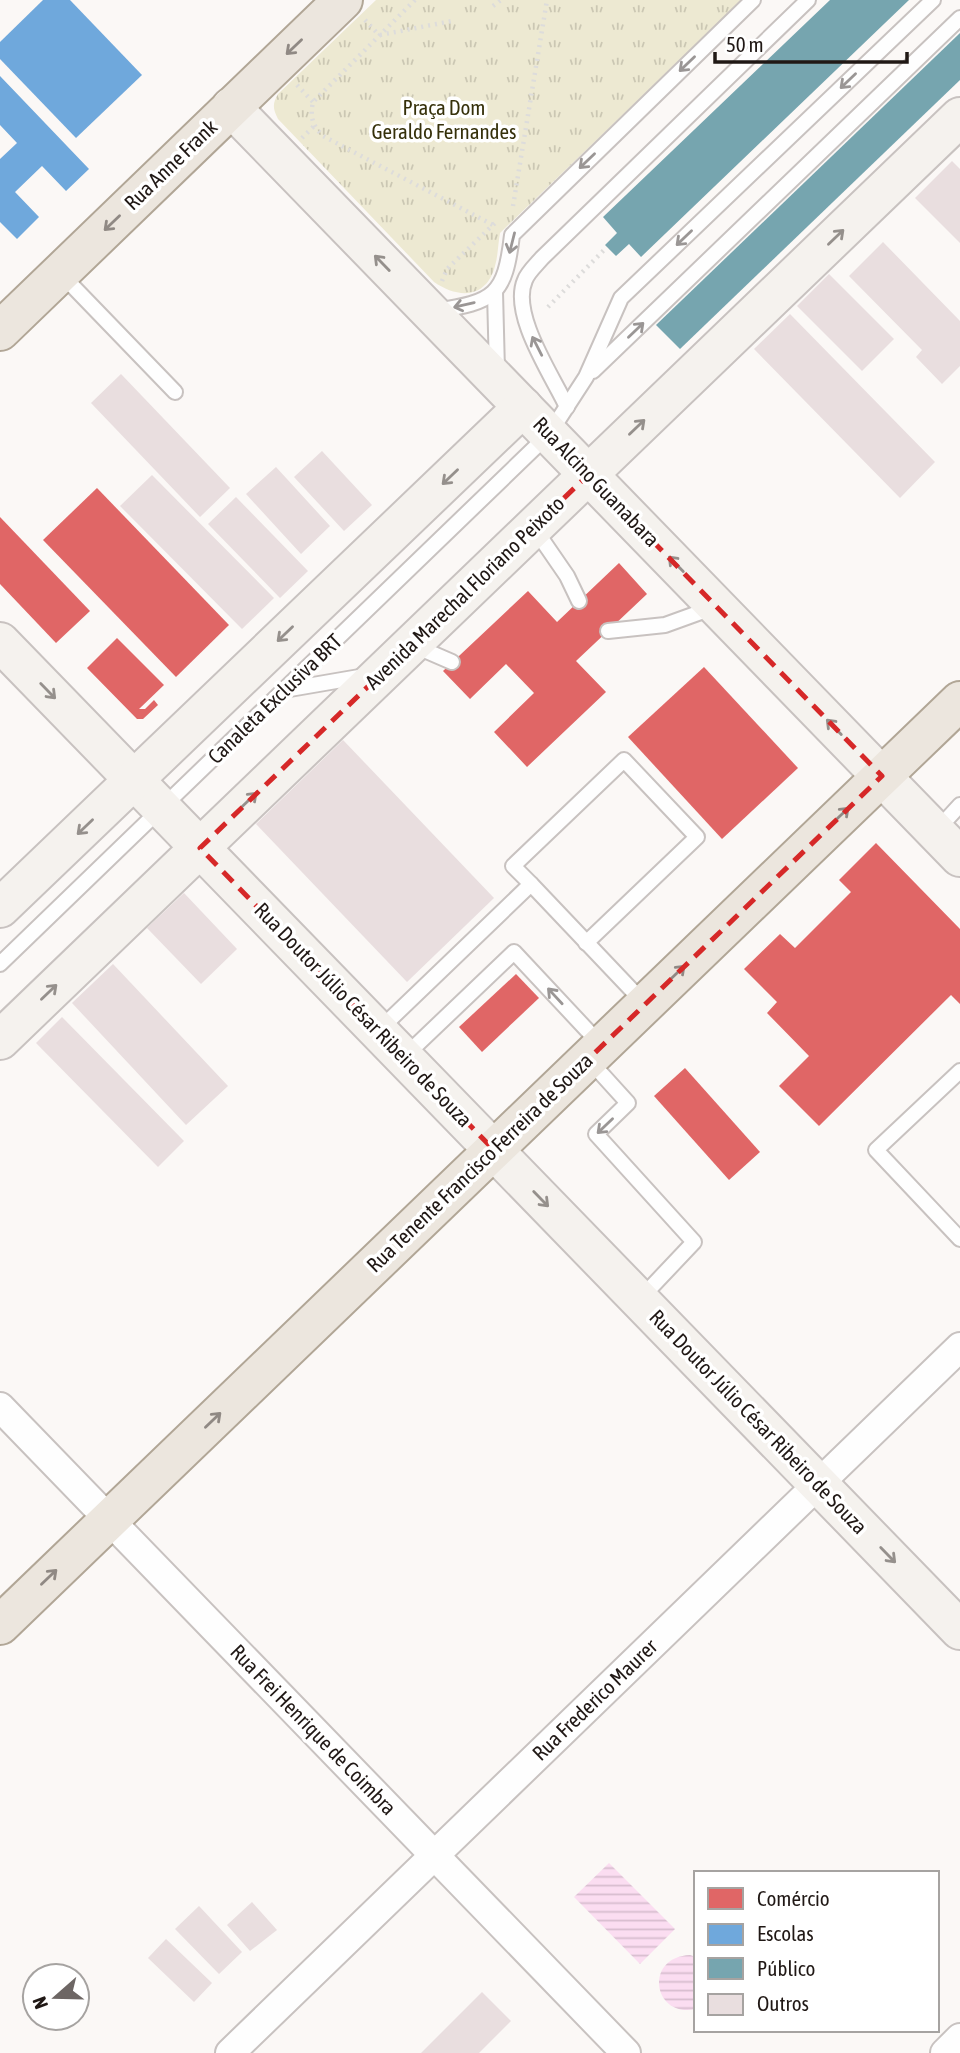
<svg xmlns="http://www.w3.org/2000/svg" width="960" height="2053" viewBox="0 0 960 2053" font-family="'Asap Condensed',sans-serif">
<style>
.park{fill:url(#park-tufts)}
.water{fill:url(#water-rules)}
.shops{fill:#e06666}
.schools{fill:#6fa8dc}
.public{fill:#76a5af}
.building{fill:#e9dedf}
.lines{fill:none;stroke-linecap:round;stroke-linejoin:round}
.lane-casing{stroke:#c8c2c0;stroke-width:18}
.street-casing{stroke:#c8c2c0;stroke-width:32}
.secondary-casing{stroke:#c8c2c0;stroke-width:42}
.primary-casing{stroke:#b1a696;stroke-width:42}
.path{stroke:#dddcdb;stroke-width:4.5;stroke-dasharray:2 5;stroke-linecap:butt}
.lane{stroke:#fefefe;stroke-width:14}
.street{stroke:#fefefe;stroke-width:28}
.secondary{stroke:#f5f2ee;stroke-width:38}
.primary{stroke:#ece6de;stroke-width:38}
.oneway{stroke:#908984}
.oneway2{stroke:#9a9695}
.oneway3{stroke:#95908c}
.marked{fill:none;stroke:#d62828;stroke-width:5;stroke-dasharray:14 9;stroke-linejoin:round}
.labels{text-anchor:middle;stroke-width:7;stroke-linejoin:round;paint-order:stroke}
.park-label{font-size:21px;fill:#35300a;stroke:#fff}
.street-label{font-size:21px;fill:#201815;stroke:#fff}
</style>
<defs>
<pattern id="park-tufts" width="24" height="20" patternUnits="userSpaceOnUse" patternTransform="scale(1.75)"><rect width="24" height="20" fill="#ede9d2"/><path d="M3 7l-1-3M5 7V3M7 7l1-3M15 17l-1-3M17 17v-4M19 17l1-3" fill="none" stroke="#cbc7b3"/></pattern>
<pattern id="water-rules" width="6" height="5" patternUnits="userSpaceOnUse" patternTransform="scale(1.75)"><rect width="6" height="5" fill="#fbddf1"/><path d="M0 2.5h6" fill="none" stroke="#d7bdce"/></pattern>
</defs>
<rect width="100%" height="100%" fill="#fbf8f6"/>
<!-- park -->
<path class="park" d="M376,0H742L500,233C498,244 498,256 495,266C486,300 457,298 434,282L278,119C273,109 272,104 278,94Z"/>
<!-- water -->
<g class="water">
<path d="M609,1863L675,1929L640,1964L574,1897Z"/>
<path d="M690,1955L696,1957V2009C653,2019 643,1957 690,1955Z"/>
</g>
<!-- shops -->
<g class="shops">
<path d="M97,488L229,625L176,677L43,540Z"/>
<path d="M0,517L90,611L56,643L0,584Z"/>
<path d="M619,563L647,594L576,661L606,692L527,767L494,732L534,693L506,664L470,699L443,671L528,591L557,622Z"/>
<path d="M117,638L164,685L139,709H145L154,700L158,705L143,719H137L87,668Z"/>
<path d="M704,667L798,768L722,839L628,737Z"/>
<path d="M876,843L960,929V1004L951,995L819,1126L779,1086L809,1056L767,1013L777,1002L744,969L780,934L795,948L851,892L839,880Z"/>
<path d="M516,974L539,998L482,1052L459,1027Z"/>
<path d="M685,1068L760,1152L729,1180L654,1096Z"/>
</g>
<!-- schools -->
<g class="schools">
<path d="M43,0H70L142,75L76,138L0,59V42Z"/>
<path d="M0,76L89,169L66,191L42,166L15,192L39,217L17,239L0,222V159L17,143L0,125Z"/>
</g>
<!-- public -->
<g class="public">
<path d="M830,0H909L641,257L629,244L616,256L605,245L617,233L603,217Z"/>
<path d="M960,33V80L680,349L656,325Z"/>
</g>
<!-- building -->
<g class="building">
<path d="M952,161L960,169V243L915,198Z"/>
<path d="M883,242L960,321V366L942,384L916,357L922,350L849,276Z"/>
<path d="M829,274L894,339L862,371L797,306Z"/>
<path d="M790,314L935,462L900,498L754,349Z"/>
<path d="M121,374L230,488L200,517L91,403Z"/>
<path d="M322,451L372,505L344,531L294,477Z"/>
<path d="M276,467L330,526L301,554L246,494Z"/>
<path d="M152,475L274,598L242,629L120,506Z"/>
<path d="M236,497L308,571L280,598L208,524Z"/>
<path d="M343,740L494,898L407,982L256,824Z"/>
<path d="M184,893L237,949L201,984L147,928Z"/>
<path d="M113,964L228,1086L186,1125L72,1003Z"/>
<path d="M62,1017L184,1141L158,1167L36,1043Z"/>
<path d="M252,1902L277,1930L250,1951L227,1925Z"/>
<path d="M199,1906L242,1952L219,1974L175,1929Z"/>
<path d="M166,1939L212,1983L194,2002L148,1958Z"/>
<path d="M482,1992L511,2021L479,2053H421Z"/>
</g>
<g class="lines">
<!-- lane casing -->
<g class="lane-casing">
<g id="lane">
<path d="M61,274L175,392"/>
<path d="M495,292L497,371"/>
<path d="M435,311C494,302 505,296 512,235L753,0"/>
<path d="M593,371L960,18"/>
<path d="M567,407C552,375 510,314 525,280C528,272 537,264 542,258L808,0"/>
<path d="M534,528L567,576L579,601"/>
<path d="M608,631L665,625L712,608"/>
<path d="M415,646L452,662"/>
<path d="M284,690L365,676"/>
<path d="M937,830L960,805"/>
<path d="M531,884L513,866L624,760L697,837L586,943"/>
<path d="M0,964L549,434L586,377L621,298L933,0"/>
<path d="M378,1031L531,884L644,1003"/>
<path d="M405,1056L514,952L601,1045"/>
<path d="M589,1060L628,1103L596,1134L694,1242L641,1298"/>
<path d="M960,1071L876,1150L960,1239"/>
</g>
</g>
<!-- street casing -->
<g class="street-casing">
<g id="street">
<path d="M0,1407L626,2053"/>
<path d="M230,2053L960,1347"/>
<path d="M945,2053L960,2038"/>
</g>
</g>
<!-- secondary casing -->
<g class="secondary-casing">
<g id="secondary">
<path d="M231,107L960,857"/>
<path d="M0,642L960,1630"/>
<path d="M0,908L523,407"/>
<path d="M0,1040L960,117"/>
</g>
</g>
<!-- primary casing -->
<g class="primary-casing">
<g id="primary">
<path d="M0,331L343,0"/>
<path d="M0,1625L960,701"/>
</g>
</g>
<!-- path -->
<g class="path">
<path d="M415,0L313,102C310,117 312,125 323,136L493,225"/>
<path d="M493,6L501,0"/>
<path d="M365,20L379,35"/>
<path d="M380,35L452,21"/>
<path d="M297,85L313,102"/>
<path d="M302,138L314,126"/>
<path d="M513,206L547,0"/>
<path d="M442,281L447,269L495,223"/>
<path d="M548,307L607,247"/>
</g>
<!-- lane -->
<use href="#lane" class="lane"/>
<!-- street -->
<use href="#street" class="street"/>
<!-- secondary -->
<use href="#secondary" class="secondary"/>
<!-- primary -->
<use href="#primary" class="primary"/>
</g>
<!-- one-way arrows -->
<defs><path id="oneway-shaft" d="M-6 0H5M1.5-3L5.5 0L1.5 3" fill="none" stroke-width="1.6" stroke-linecap="round" stroke-linejoin="round" transform="scale(1.75)"/></defs>
<g class="oneway">
<use href="#oneway-shaft" transform="translate(294 47) rotate(136)"/>
<use href="#oneway-shaft" transform="translate(112 223) rotate(136)"/>
<use href="#oneway-shaft" transform="translate(841 815) rotate(-44)"/>
<use href="#oneway-shaft" transform="translate(677 973) rotate(-44)"/>
<use href="#oneway-shaft" transform="translate(213 1420) rotate(-44)"/>
<use href="#oneway-shaft" transform="translate(49 1577) rotate(-44)"/>
</g>
<g class="oneway2">
<use href="#oneway-shaft" transform="translate(687 64) rotate(136)"/>
<use href="#oneway-shaft" transform="translate(848 81) rotate(136)"/>
<use href="#oneway-shaft" transform="translate(587 161) rotate(136)"/>
<use href="#oneway-shaft" transform="translate(684 238) rotate(136)"/>
<use href="#oneway-shaft" transform="translate(512 243) rotate(104)"/>
<use href="#oneway-shaft" transform="translate(464 305) rotate(167)"/>
<use href="#oneway-shaft" transform="translate(636 330) rotate(-44)"/>
<use href="#oneway-shaft" transform="translate(537 346) rotate(-117)"/>
<use href="#oneway-shaft" transform="translate(555 996) rotate(-133)"/>
<use href="#oneway-shaft" transform="translate(605 1126) rotate(136)"/>
</g>
<g class="oneway3">
<use href="#oneway-shaft" transform="translate(836 237) rotate(-44)"/>
<use href="#oneway-shaft" transform="translate(382 263) rotate(-134)"/>
<use href="#oneway-shaft" transform="translate(637 427) rotate(-44)"/>
<use href="#oneway-shaft" transform="translate(450 477) rotate(136)"/>
<use href="#oneway-shaft" transform="translate(676 564) rotate(-134)"/>
<use href="#oneway-shaft" transform="translate(285 634) rotate(136)"/>
<use href="#oneway-shaft" transform="translate(48 691) rotate(46)"/>
<use href="#oneway-shaft" transform="translate(834 727) rotate(-134)"/>
<use href="#oneway-shaft" transform="translate(249 800) rotate(-44)"/>
<use href="#oneway-shaft" transform="translate(85 827) rotate(136)"/>
<use href="#oneway-shaft" transform="translate(49 992) rotate(-44)"/>
<use href="#oneway-shaft" transform="translate(541 1199) rotate(46)"/>
<use href="#oneway-shaft" transform="translate(888 1555) rotate(46)"/>
</g>
<!-- marked area -->
<path class="marked" d="M588,475L882,776L494,1150L200,848Z"/>
<g class="labels">
<!-- park labels -->
<g class="park-label">
<text x="444" y="115">Praça Dom<tspan x="444" dy="24">Geraldo Fernandes</tspan></text>
</g>
<!-- street labels -->
<g class="street-label">
<text transform="translate(171 165) rotate(-44)" y="7">Rua Anne Frank</text>
<text transform="translate(596 482) rotate(46)" y="7">Rua Alcino Guanabara</text>
<text transform="translate(465 593) rotate(-44)" y="7">Avenida Marechal Floriano Peixoto</text>
<text transform="translate(275 699) rotate(-44)" y="7">Canaleta Exclusiva BRT</text>
<text transform="translate(363 1015) rotate(46)" y="7">Rua Doutor Júlio César Ribeiro de Souza</text>
<text transform="translate(480 1163) rotate(-44)" y="7">Rua Tenente Francisco Ferreira de Souza</text>
<text transform="translate(758 1422) rotate(46)" y="7">Rua Doutor Júlio César Ribeiro de Souza</text>
<text transform="translate(595 1700) rotate(-44)" y="7">Rua Frederico Maurer</text>
<text transform="translate(313 1730) rotate(46)" y="7">Rua Frei Henrique de Coimbra</text>
</g>
</g>
<!-- legend -->
<rect x="694" y="1871" width="245" height="161" fill="#ffffff" stroke="#a6a3a1" stroke-width="2"/>
<rect x="708" y="1888" width="35" height="21" fill="#e06666" stroke="#a6a3a1" stroke-width="2"/>
<text x="757" y="1906" font-size="21" fill="#201815">Comércio</text>
<rect x="708" y="1924" width="35" height="21" fill="#6fa8dc" stroke="#a6a3a1" stroke-width="2"/>
<text x="757" y="1941" font-size="21" fill="#201815">Escolas</text>
<rect x="708" y="1958" width="35" height="21" fill="#76a5af" stroke="#a6a3a1" stroke-width="2"/>
<text x="757" y="1976" font-size="21" fill="#201815">Público</text>
<rect x="708" y="1994" width="35" height="21" fill="#e9dedf" stroke="#a6a3a1" stroke-width="2"/>
<text x="757" y="2011" font-size="21" fill="#201815">Outros</text>
<!-- north arrow -->
<g transform="translate(56 1997) rotate(250)"><circle r="33" fill="#ffffff" stroke="#a6a3a1" stroke-width="2"/>
<path d="M0-5L12 26L0 18L-12 26Z" fill="#6d6664"/>
<text y="-10" font-size="19" font-weight="bold" text-anchor="middle" fill="#201815">N</text>
</g>
<!-- scale -->
<path d="M715 52v10h192v-10" fill="none" stroke="#201815" stroke-width="3.5"/>
<text x="726" y="52" font-size="21" fill="#201815" stroke="#ffffff" stroke-width="5" paint-order="stroke">50 m</text>
</svg>
